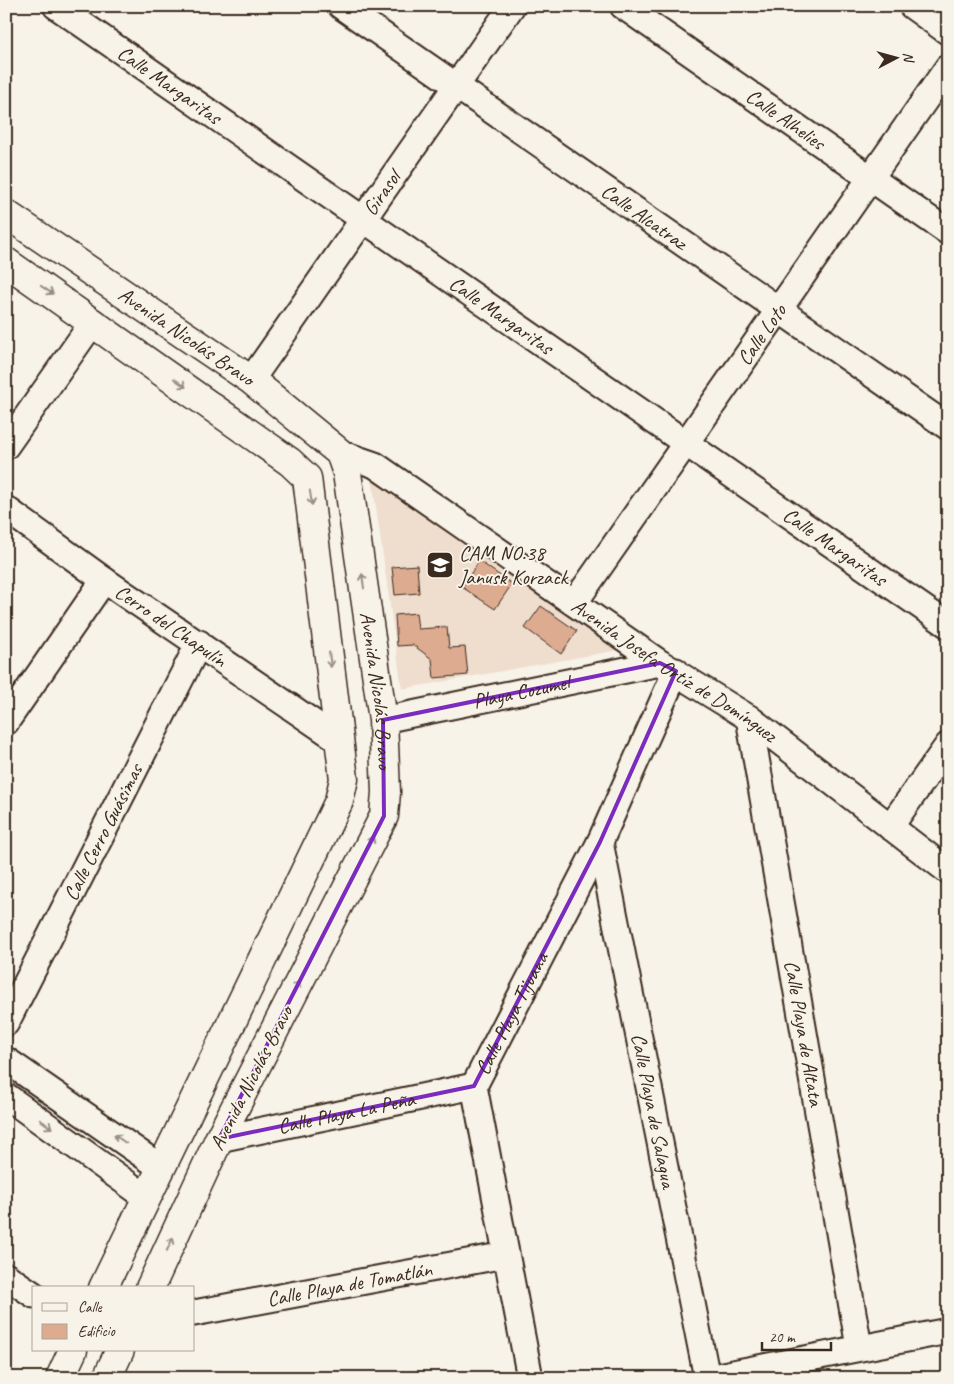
<svg xmlns="http://www.w3.org/2000/svg" width="954" height="1384" viewBox="0 0 954 1384" font-family="Caveat,sans-serif">
<style>
.built{fill:#efddce}
.building{fill:#ddab90;stroke:#3b2a1e}
.lines{fill:none;stroke-linecap:round;stroke-linejoin:round}
.minor-casing{stroke:#3b2a1e;stroke-width:29}
.tertiary-casing{stroke:#3b2a1e;stroke-width:31}
.minor{stroke:#f7f3e8;stroke-width:25}
.tertiary{stroke:#f7f3e8;stroke-width:28}
.oneway{stroke:#998e83}
.marked{fill:none;stroke:#7b2cbf;stroke-width:4;stroke-linejoin:round}
.labels{text-anchor:middle;stroke-width:4;stroke-linejoin:round;paint-order:stroke}
.street-label{font-size:21px;fill:#3b2a1e;stroke:#f7f3e8}
.poi-label{font-size:21px;fill:#3b2a1e;stroke:#f7f3e8;text-anchor:start}
</style>
<rect width="100%" height="100%" fill="#f7f3e8"/>
<filter id="ink" filterUnits="userSpaceOnUse"><feTurbulence type="fractalNoise" baseFrequency=".02" numOctaves="2"/><feDisplacementMap in="SourceGraphic" scale="10" xChannelSelector="R" yChannelSelector="G"/><feConvolveMatrix kernelMatrix="1 2 1 2 8 2 1 2 1" color-interpolation-filters="sRGB"/></filter>
<g filter="url(#ink)">
<!-- built -->
<path class="built" d="M372,479L619,650L402,689Z"/>
<!-- building -->
<g class="building">
<path d="M479,561L512,584L495,609L462,587Z"/>
<path d="M417,565L419,593L395,595L392,567Z"/>
<path d="M541,606L577,631L561,654L525,628Z"/>
<path d="M416,613L418,629L447,627L449,648L465,647L468,675L434,678L432,659L413,645L397,646L395,615Z"/>
</g>
<g class="lines">
<!-- minor casing -->
<g class="minor-casing">
<g id="minor">
<path id="s1" d="M56,6L948,625"/>
<path id="s2" d="M341,6L948,427"/>
<path id="s3" d="M623,6L948,232"/>
<path d="M912,6L948,32"/>
<path id="s4" d="M251,380L512,6"/>
<path d="M6,446L93,322"/>
<path id="s5" d="M340,453L375,465L660,663L749,718L948,871"/>
<path id="s6" d="M6,509L104,580L339,740"/>
<path id="s7" d="M575,602L948,67"/>
<path id="s8" d="M749,718L859,1347"/>
<path id="s9" d="M383,720L660,663"/>
<path d="M6,722L104,580"/>
<path d="M890,827L948,745"/>
<path id="s10" d="M600,842L707,1378"/>
<path id="s11" d="M6,1023L199,643"/>
<path d="M6,1060L160,1167"/>
<path d="M6,1096L146,1197"/>
<path id="s12" d="M219,1139L474,1086"/>
<path d="M6,1276L34,1295"/>
<path id="s13" d="M194,1313L505,1255"/>
<path id="s14" d="M530,1378L474,1086L600,842L676,671"/>
<path d="M707,1378L948,1331"/>
</g>
</g>
<!-- tertiary casing -->
<g class="tertiary-casing">
<g id="tertiary">
<path id="s15" d="M6,214L251,380L340,453L347,473L383,720L386,792L384,816L219,1139L150,1288"/>
<path d="M6,262L290,462L307,478L344,779L339,801L103,1288"/>
<path d="M60,1378L73,1350"/>
<path d="M107,1378L120,1350"/>
</g>
</g>
<!-- minor -->
<use href="#minor" class="minor"/>
<!-- tertiary -->
<use href="#tertiary" class="tertiary"/>
</g>
<!-- one-way arrows -->
<defs><path id="oneway-shaft" d="M-6 0H5M1.5-3L5.5 0L1.5 3" fill="none" stroke-width="1.6" stroke-linecap="round" stroke-linejoin="round" transform="scale(1.25)"/></defs>
<g class="oneway">
<use href="#oneway-shaft" transform="translate(47 290) rotate(34)"/>
<use href="#oneway-shaft" transform="translate(180 383) rotate(36)"/>
<use href="#oneway-shaft" transform="translate(311 498) rotate(81)"/>
<use href="#oneway-shaft" transform="translate(363 581) rotate(-98)"/>
<use href="#oneway-shaft" transform="translate(330 660) rotate(83)"/>
<use href="#oneway-shaft" transform="translate(370 843) rotate(-63)"/>
<use href="#oneway-shaft" transform="translate(296 988) rotate(-63)"/>
<use href="#oneway-shaft" transform="translate(46 1124) rotate(36)"/>
<use href="#oneway-shaft" transform="translate(120 1139) rotate(-145)"/>
<use href="#oneway-shaft" transform="translate(170 1244) rotate(-65)"/>
</g>
</g>
<!-- marked area -->
<path class="marked" d="M660,663L676,671L600,842L474,1086L219,1139L384,816L383,720Z"/>
<!-- icons -->
<defs>
<g id="school-square" transform="scale(1.4375)"><rect x="-9" y="-9" width="18" height="18" rx="4" fill="#3b2a1e" stroke="#f7f3e8"/><path d="M0-5L7-2L0 1L-7-2ZM-4 1L0 2.5L4 1V4Q0 6-4 4Z" fill="#fff"/></g>
</defs>
<g fill-rule="evenodd">
<use href="#school-square" x="440" y="565"/>
</g>
<g class="labels">
<!-- street labels -->
<g class="street-label">
<text dy="7" stroke="none"><textPath href="#s1" startOffset="138">Calle Margaritas</textPath></text>
<text dy="7" stroke="none"><textPath href="#s3" startOffset="198">Calle Alhelies</textPath></text>
<text dy="7" stroke="none"><textPath href="#s4" startOffset="228">Girasol</textPath></text>
<text dy="7" stroke="none"><textPath href="#s2" startOffset="369">Calle Alcatraz</textPath></text>
<text dy="7" stroke="none"><textPath href="#s1" startOffset="542">Calle Margaritas</textPath></text>
<text dy="7" stroke="none"><textPath href="#s7" startOffset="326">Calle Loto</textPath></text>
<text dy="7" stroke="none"><textPath href="#s15" startOffset="218">Avenida Nicolás Bravo</textPath></text>
<text dy="7" stroke="none"><textPath href="#s1" startOffset="948">Calle Margaritas</textPath></text>
<text dy="7" stroke="none"><textPath href="#s6" startOffset="202">Cerro del Chapulín</textPath></text>
<text dy="7" stroke="none"><textPath href="#s5" startOffset="400">Avenida Josefa Ortíz de Domínguez</textPath></text>
<text dy="7" stroke="none"><textPath href="#s15" startOffset="652">Avenida Nicolás Bravo</textPath></text>
<text dy="7" stroke="none"><textPath href="#s9" startOffset="141">Playa Cozumel</textPath></text>
<text dy="7" stroke="none"><textPath href="#s11" startOffset="214">Calle Cerro Guásimas</textPath></text>
<text dy="7" stroke="none"><textPath href="#s14" startOffset="379">Calle Playa Tijuana</textPath></text>
<text dy="7" stroke="none"><textPath href="#s8" startOffset="320">Calle Playa de Altata</textPath></text>
<text transform="translate(251 1078) rotate(-63)" y="7">Avenida Nicolás Bravo</text>
<text dy="7" stroke="none"><textPath href="#s10" startOffset="274">Calle Playa de Salagua</textPath></text>
<text dy="7" stroke="none"><textPath href="#s12" startOffset="130">Calle Playa La Peña</textPath></text>
<text dy="7" stroke="none"><textPath href="#s13" startOffset="158">Calle Playa de Tomatlán</textPath></text>
</g>
<!-- poi labels -->
<g class="poi-label">
<text x="459" y="560">CAM NO.38<tspan x="459" dy="24">Janusk Korzack</tspan></text>
</g>
</g>
<!-- margin -->
<rect width="954" height="1384" fill="none" stroke="#f7f3e8" stroke-width="25"/>
<rect x="12" y="12" width="929" height="1359" fill="none" stroke="#3b2a1e" stroke-width="2" filter="url(#ink)"/>
<!-- legend -->
<rect x="32" y="1286" width="162" height="65" fill="#f7f3e8" stroke="#aca397"/>
<rect x="42" y="1303" width="25" height="8" fill="#f7f3e8" stroke="#aca397"/>
<text x="78" y="1312" font-size="15" fill="#3b2a1e">Calle</text>
<rect x="42" y="1324" width="25" height="15" fill="#ddab90" stroke="#aca397"/>
<text x="78" y="1336" font-size="15" fill="#3b2a1e">Edificio</text>
<!-- north arrow -->
<g transform="translate(896 58) rotate(84)" stroke="#f7f3e8" stroke-width="4" paint-order="stroke">
<path d="M0-4L9 19L0 12L-9 19Z" fill="#3b2a1e"/>
<text y="-8" font-size="14" font-weight="bold" text-anchor="middle" fill="#3b2a1e">N</text>
</g>
<!-- scale -->
<path d="M762 1342v8h69v-8" fill="none" stroke="#3b2a1e" stroke-width="2.5"/>
<text x="769" y="1342" font-size="15" fill="#3b2a1e" stroke="#f7f3e8" stroke-width="4" paint-order="stroke">20 m</text>
</svg>
